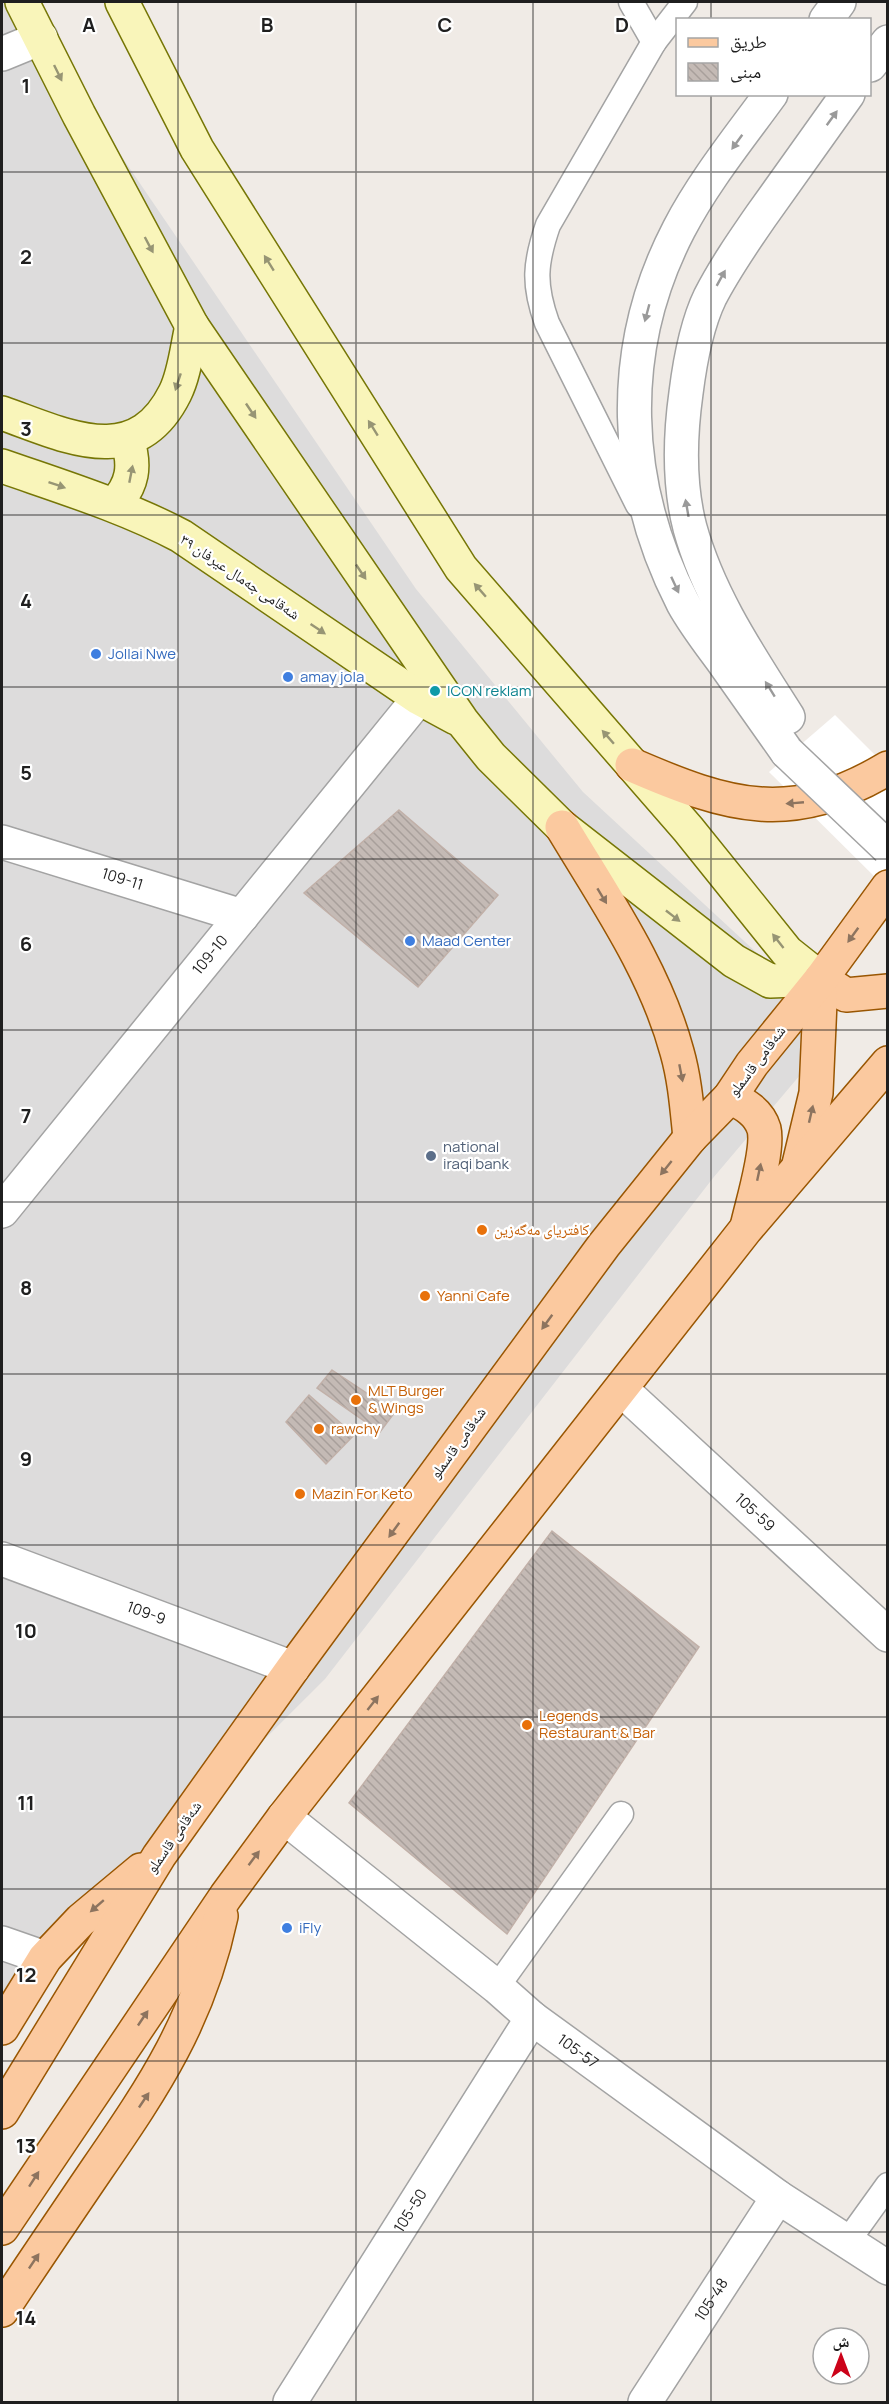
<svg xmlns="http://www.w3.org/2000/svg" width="889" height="2404" viewBox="0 0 889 2404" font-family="Manrope,'Noto Naskh Arabic',sans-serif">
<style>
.residential{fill:#dddcdc}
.pier{fill:#fff}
.building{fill:url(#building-back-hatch);stroke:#c1b0a8;stroke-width:1.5}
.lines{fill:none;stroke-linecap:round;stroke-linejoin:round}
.lane-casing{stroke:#a3a3a3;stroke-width:27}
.street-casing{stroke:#a3a3a3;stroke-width:36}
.secondary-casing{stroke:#767606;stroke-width:36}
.primary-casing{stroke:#995602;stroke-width:36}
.lane{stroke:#fff;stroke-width:24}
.street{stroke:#fff;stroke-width:33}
.secondary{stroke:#f9f5ba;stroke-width:33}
.primary{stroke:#fbc99f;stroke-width:33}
.street-bridge-casing{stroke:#a3a3a3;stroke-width:36;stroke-linecap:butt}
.street-bridge{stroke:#fff;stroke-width:33}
.oneway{fill:#979574}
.oneway2{fill:#9a9a9a}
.oneway3{fill:#8d745f}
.grid{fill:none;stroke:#1f1f1f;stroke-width:1.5;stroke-opacity:0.55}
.shop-dot{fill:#3f7fe0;stroke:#fff;stroke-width:2}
.culture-dot{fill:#0f9aa8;stroke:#fff;stroke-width:2}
.service-dot{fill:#5c6f8a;stroke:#fff;stroke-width:2}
.food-dot{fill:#e8710a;stroke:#fff;stroke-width:2}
.labels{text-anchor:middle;stroke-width:4.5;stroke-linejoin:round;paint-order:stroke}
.street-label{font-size:15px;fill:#1f1f1f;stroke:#fff}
.shop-label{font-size:15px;fill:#366cbe;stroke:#fff;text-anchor:start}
.culture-label{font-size:15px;fill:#0d838f;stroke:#fff;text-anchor:start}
.service-label{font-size:15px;fill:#4e5e75;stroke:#fff;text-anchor:start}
.food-label{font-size:15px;fill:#c56008;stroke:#fff;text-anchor:start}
.grid-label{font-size:20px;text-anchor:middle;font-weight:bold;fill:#1f1f1f;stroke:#fff;stroke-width:4.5;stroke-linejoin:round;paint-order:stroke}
</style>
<defs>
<pattern id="building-back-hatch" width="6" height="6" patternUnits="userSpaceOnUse" patternTransform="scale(1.5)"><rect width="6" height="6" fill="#c4bab5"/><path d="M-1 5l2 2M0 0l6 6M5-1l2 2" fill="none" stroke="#a89f9b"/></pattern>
</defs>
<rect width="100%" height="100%" fill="#f0ebe6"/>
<!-- residential -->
<path class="residential" d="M2,2H22L41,38L416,589L583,792L839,1029L713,1178L325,1679L45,1958L2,2028Z"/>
<!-- pier -->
<path class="pier" d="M835,715L887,767V889L769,772Z"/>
<!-- building -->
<g class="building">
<path d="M399,810L498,895L418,987L304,893Z"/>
<path d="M332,1370L395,1412L380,1432L317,1388Z"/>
<path d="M309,1395L354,1435L326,1464L286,1422Z"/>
<path d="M552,1531L699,1647L507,1934L349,1803Z"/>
</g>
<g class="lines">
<!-- lane casing -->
<g class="lane-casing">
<g id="lane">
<path d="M631,2L654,42"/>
<path d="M638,505L547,323C533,284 535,263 548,225L654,42L685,2"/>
<path d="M497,1987L621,1814"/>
<path d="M847,2242L888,2185"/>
</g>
</g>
<!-- street casing -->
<g class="street-casing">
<g id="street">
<path d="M826,20L839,2"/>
<path d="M2,54L41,38"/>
<path d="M870,65L888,42"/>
<path d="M771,94C739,138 704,181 679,229C616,350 622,484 683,603C694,623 708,641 722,660C743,690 765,721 787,752"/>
<path d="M788,717C750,657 709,597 690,528C679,486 680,436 686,393C690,361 696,326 710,297C725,268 743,242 761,216C790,175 819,135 848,94"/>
<path id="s1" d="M2,842L242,916"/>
<path id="s2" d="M2,1211L419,698"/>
<path id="s3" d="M621,1389L888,1635"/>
<path id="s4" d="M2,1559L293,1668"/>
<path id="s5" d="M284,1817L497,1987L532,2018L778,2197L888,2268"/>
<path d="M2,1943L45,1958"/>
<path id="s6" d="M290,2402L532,2018"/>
<path id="s7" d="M645,2402L778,2197"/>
</g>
</g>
<!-- secondary casing -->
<g class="secondary-casing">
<g id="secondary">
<path d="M22,2L79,115L192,326L462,721L491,757L562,827L734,961L770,981L821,979"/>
<path d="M122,2L197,149L461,568L688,829L787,952L821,979"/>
<path d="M2,413C65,435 135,473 175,393C185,373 187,347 192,326"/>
<path d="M2,466C62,487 124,506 181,536L419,698L456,718"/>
<path d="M114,505C133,485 136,466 127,439"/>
</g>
</g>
<!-- primary casing -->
<g class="primary-casing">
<g id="primary">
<path d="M632,765C729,807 791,826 888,768"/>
<path d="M562,827C605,899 655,970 677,1052C685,1080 687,1109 690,1138"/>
<path d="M821,979L846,995L888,991"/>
<path d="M730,1097C744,1104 759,1112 764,1129C769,1150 752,1204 747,1227"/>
<path d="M799,1164L816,1093L821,979"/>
<path d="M2,2028L45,1958L81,1920L141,1870"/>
<path d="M2,2112L159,1856L293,1668L604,1245L690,1138L730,1097L752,1064L821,979L888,887"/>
<path d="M2,2228L226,1896L284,1817L746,1229L888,1063"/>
<path d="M2,2310C33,2263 65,2216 97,2169C155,2085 199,2019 221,1916"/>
</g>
</g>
<!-- lane -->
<use href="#lane" class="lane"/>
<!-- street -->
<use href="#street" class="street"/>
<!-- secondary -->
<use href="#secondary" class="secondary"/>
<!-- primary -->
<use href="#primary" class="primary"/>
<!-- street-bridge casing -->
<g class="street-bridge-casing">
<path id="street-bridge" d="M787,752L888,848"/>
</g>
<!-- street-bridge -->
<use href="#street-bridge" class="street-bridge"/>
</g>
<!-- one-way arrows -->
<defs><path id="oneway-solid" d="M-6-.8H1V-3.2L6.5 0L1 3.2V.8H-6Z" transform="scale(1.5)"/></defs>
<g class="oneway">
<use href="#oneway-solid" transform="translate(58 73) rotate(64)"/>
<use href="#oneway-solid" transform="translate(149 245) rotate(62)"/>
<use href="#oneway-solid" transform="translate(269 263) rotate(-122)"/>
<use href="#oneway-solid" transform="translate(178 382) rotate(108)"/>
<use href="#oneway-solid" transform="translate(251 411) rotate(56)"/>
<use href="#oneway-solid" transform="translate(373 428) rotate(-122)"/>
<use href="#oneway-solid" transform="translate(131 474) rotate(-79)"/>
<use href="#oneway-solid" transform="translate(57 485) rotate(19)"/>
<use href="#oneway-solid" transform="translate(361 572) rotate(56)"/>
<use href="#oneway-solid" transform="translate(480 590) rotate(-131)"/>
<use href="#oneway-solid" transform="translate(318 629) rotate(34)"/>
<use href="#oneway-solid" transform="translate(608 737) rotate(-131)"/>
<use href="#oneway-solid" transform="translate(673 916) rotate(38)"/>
<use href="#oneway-solid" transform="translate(778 941) rotate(-128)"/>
</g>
<g class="oneway2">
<use href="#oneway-solid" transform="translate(832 118) rotate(-54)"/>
<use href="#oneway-solid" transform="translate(737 142) rotate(126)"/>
<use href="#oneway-solid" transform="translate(721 278) rotate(-61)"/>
<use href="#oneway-solid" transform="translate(647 313) rotate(105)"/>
<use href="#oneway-solid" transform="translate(687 508) rotate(-100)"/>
<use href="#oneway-solid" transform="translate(675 585) rotate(65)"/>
<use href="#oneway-solid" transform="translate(770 689) rotate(-122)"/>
</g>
<g class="oneway3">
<use href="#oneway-solid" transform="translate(795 803) rotate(175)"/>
<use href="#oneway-solid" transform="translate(602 896) rotate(59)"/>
<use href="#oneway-solid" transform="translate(853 935) rotate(126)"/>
<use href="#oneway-solid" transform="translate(681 1073) rotate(79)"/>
<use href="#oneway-solid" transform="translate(811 1114) rotate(-77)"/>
<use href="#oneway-solid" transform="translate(666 1168) rotate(129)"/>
<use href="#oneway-solid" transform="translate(759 1172) rotate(-78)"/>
<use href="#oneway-solid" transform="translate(547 1322) rotate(126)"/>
<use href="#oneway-solid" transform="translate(394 1530) rotate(126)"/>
<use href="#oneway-solid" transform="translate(373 1703) rotate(-52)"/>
<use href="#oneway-solid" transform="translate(254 1858) rotate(-53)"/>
<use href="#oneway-solid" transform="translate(97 1906) rotate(139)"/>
<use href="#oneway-solid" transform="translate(143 2018) rotate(-56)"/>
<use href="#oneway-solid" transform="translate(144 2100) rotate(-56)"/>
<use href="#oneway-solid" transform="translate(34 2179) rotate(-57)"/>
<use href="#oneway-solid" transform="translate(34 2261) rotate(-56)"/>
</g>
<!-- grid -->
<path class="grid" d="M178,2V2402M356,2V2402M533,2V2402M711,2V20M711,94V2402M2,172H888M2,343H888M2,515H888M2,687H888M2,859H888M2,1030H888M2,1202H888M2,1374H888M2,1545H888M2,1717H888M2,1889H888M2,2061H888M2,2232H888"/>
<!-- markers -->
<g class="shop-dot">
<circle cx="96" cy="654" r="6"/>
<circle cx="288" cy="677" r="6"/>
<circle cx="410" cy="941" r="6"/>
<circle cx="287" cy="1928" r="6"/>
</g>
<circle class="culture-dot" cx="435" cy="691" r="6"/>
<circle class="service-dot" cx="431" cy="1156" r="6"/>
<g class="food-dot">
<circle cx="482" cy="1230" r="6"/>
<circle cx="425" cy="1296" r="6"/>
<circle cx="356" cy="1400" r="6"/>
<circle cx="319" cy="1429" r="6"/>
<circle cx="300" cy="1494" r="6"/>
<circle cx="527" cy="1725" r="6"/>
</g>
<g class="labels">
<!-- street labels -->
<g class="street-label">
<text transform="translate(240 577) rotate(34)" y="5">شەقامی جەمال عیرفان ٣٩</text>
<text dy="5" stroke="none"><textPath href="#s1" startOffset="126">109-11</textPath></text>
<text dy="5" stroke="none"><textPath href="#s2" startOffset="330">109-10</textPath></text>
<text transform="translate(757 1061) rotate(-53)" y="5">شەقامی قاسملو</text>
<text transform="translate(458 1443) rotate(-54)" y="5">شەقامی قاسملو</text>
<text dy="5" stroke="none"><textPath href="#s3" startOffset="182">105-59</textPath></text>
<text dy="5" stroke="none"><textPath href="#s4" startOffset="154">109-9</textPath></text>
<text transform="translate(174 1837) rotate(-55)" y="5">شەقامی قاسملو</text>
<text dy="5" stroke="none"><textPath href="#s5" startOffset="376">105-57</textPath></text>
<text dy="5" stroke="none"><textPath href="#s6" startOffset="226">105-50</textPath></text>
<text dy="5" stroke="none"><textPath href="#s7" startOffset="122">105-48</textPath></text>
</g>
<!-- shop labels -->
<g class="shop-label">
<text x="108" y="659">Jollai Nwe</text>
<text x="300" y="682">amay jola</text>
<text x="422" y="946">Maad Center</text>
<text x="299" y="1933">iFly</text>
</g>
<!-- culture labels -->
<g class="culture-label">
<text x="447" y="696">ICON reklam</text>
</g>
<!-- service labels -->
<g class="service-label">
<text x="443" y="1152">national<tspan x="443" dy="17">iraqi bank</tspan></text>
</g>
<!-- food labels -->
<g class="food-label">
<text x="494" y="1235">کافتریای مەگەزین</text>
<text x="437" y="1301">Yanni Cafe</text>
<text x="368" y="1396">MLT Burger<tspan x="368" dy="17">&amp; Wings</tspan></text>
<text x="331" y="1434">rawchy</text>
<text x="312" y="1499">Mazin For Keto</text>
<text x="539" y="1721">Legends<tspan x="539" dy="17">Restaurant &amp; Bar</tspan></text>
</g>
</g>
<g class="grid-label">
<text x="89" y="32">A</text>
<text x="267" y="32">B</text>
<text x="445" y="32">C</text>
<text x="622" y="32">D</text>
<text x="26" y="93">1</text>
<text x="26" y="264">2</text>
<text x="26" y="436">3</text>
<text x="26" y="608">4</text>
<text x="26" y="780">5</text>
<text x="26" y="951">6</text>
<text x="26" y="1123">7</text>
<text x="26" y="1295">8</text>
<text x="26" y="1466">9</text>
<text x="26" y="1638">10</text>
<text x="26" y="1810">11</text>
<text x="26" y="1982">12</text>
<text x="26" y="2153">13</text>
<text x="26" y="2325">14</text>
</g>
<!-- border -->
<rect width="889" height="2404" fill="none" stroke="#1f1f1f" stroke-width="6"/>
<!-- legend -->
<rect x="676" y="18" width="195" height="78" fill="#ffffff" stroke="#a5a5a5" stroke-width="1.5"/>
<rect x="688" y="38" width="30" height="9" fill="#fbc99f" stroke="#a5a5a5" stroke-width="1.5"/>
<text x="730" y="48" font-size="18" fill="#1f1f1f">طريق</text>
<rect x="688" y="63" width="30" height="18" fill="url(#building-back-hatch)" stroke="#a5a5a5" stroke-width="1.5"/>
<text x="730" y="78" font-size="18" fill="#1f1f1f">مبنى</text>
<!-- north arrow -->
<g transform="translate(841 2356)"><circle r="28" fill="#ffffff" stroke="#a5a5a5" stroke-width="1.5"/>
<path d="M0-4.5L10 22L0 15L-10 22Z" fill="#cc0219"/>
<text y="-9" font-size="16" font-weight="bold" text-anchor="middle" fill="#1f1f1f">ش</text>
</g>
</svg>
